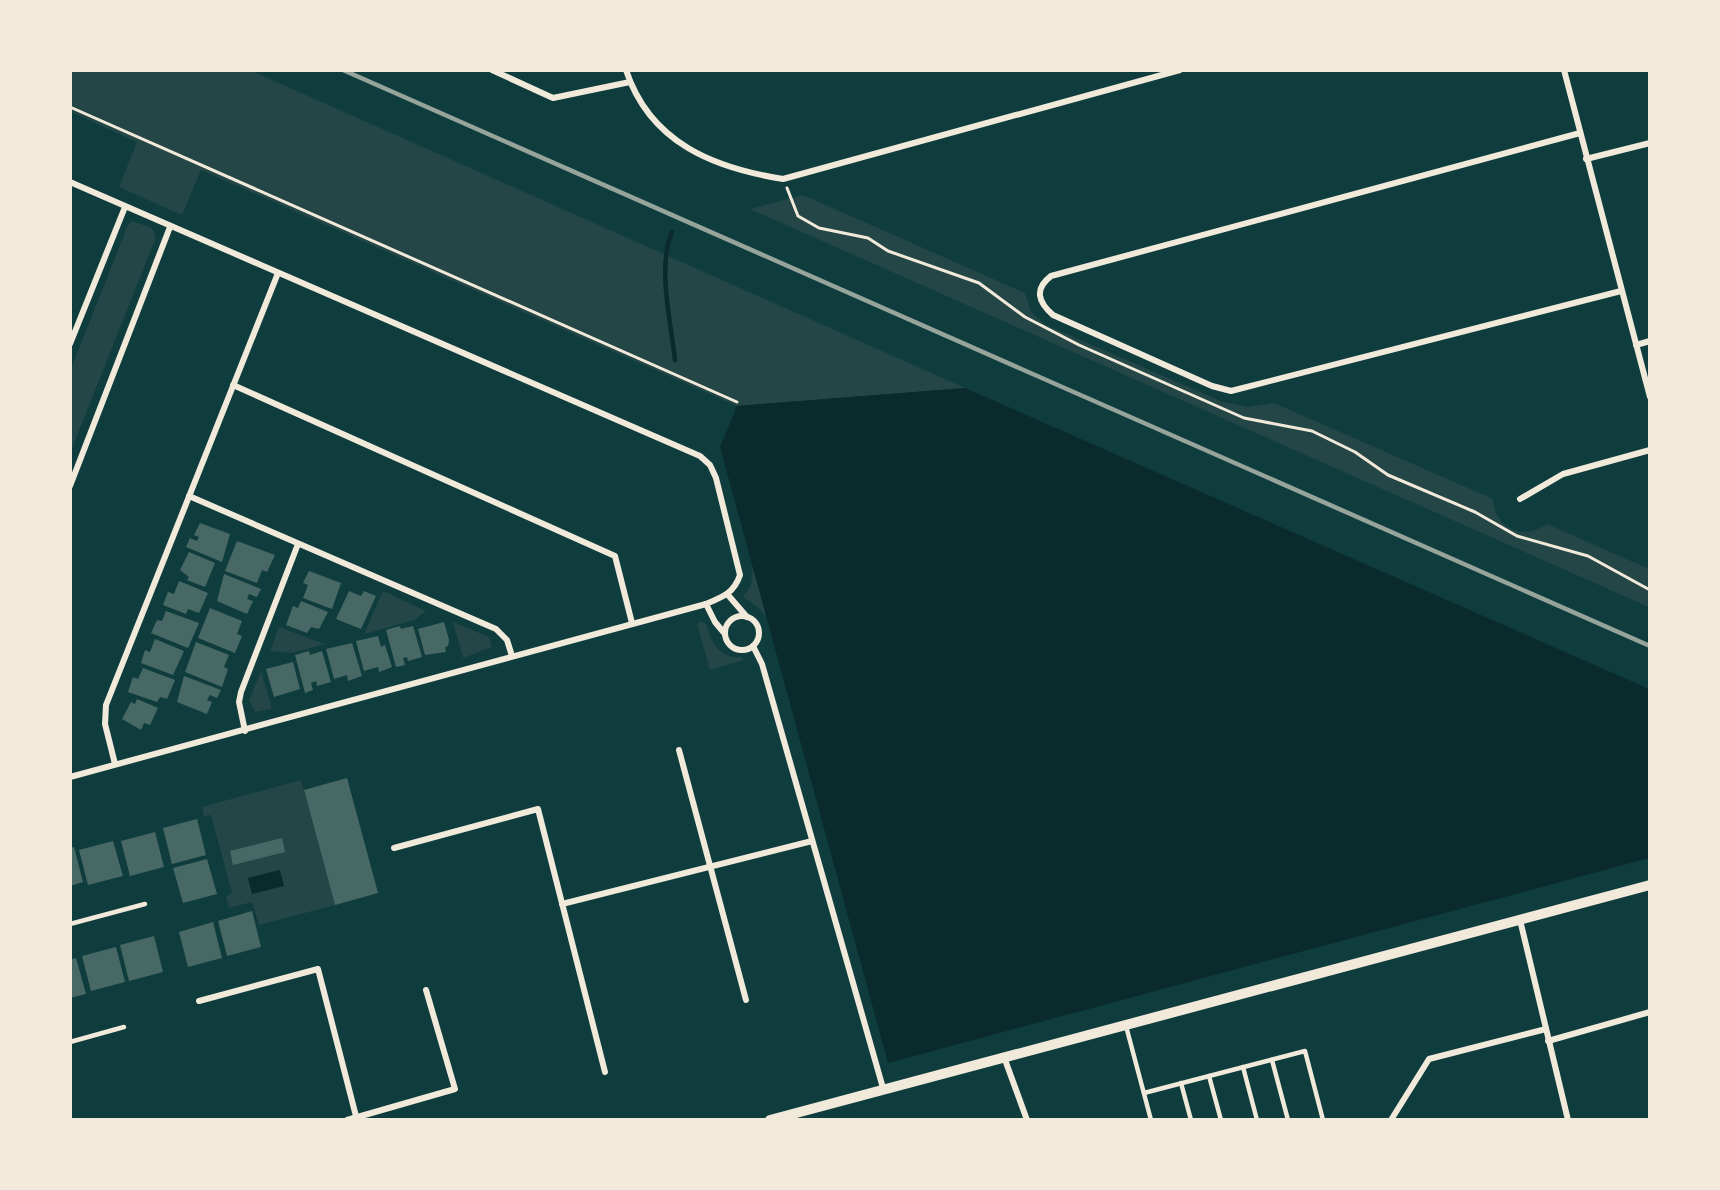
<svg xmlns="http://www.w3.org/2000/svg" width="1720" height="1190" viewBox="0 0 1720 1190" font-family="'Varela Round',sans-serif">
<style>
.green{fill:#244646}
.water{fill:#0a2a2b}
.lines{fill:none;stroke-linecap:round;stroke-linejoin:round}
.stream{stroke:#0a2a2b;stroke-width:4.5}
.building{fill:#486865}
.path{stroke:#f1e9da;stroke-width:3}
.service{stroke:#f1e9da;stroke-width:4.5}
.minor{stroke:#f1e9da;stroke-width:6}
.tertiary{stroke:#f1e9da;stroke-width:10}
.rail{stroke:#97a49c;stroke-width:4.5}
</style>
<rect width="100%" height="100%" fill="#0f3d3e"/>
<!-- green -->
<g class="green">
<path d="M71,71H252L965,388L737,406L201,170L182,215L119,187L137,142L71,112Z"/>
<path d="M803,195L1025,293L1031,312L1046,325L1223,402L1248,407L1274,403L1493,499C1495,529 1523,541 1547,524L1649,569V607L750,209Z"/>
<path d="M132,221L152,228L156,237L71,451V369L128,225Z"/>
<path d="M753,567L767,618L759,608L743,597L751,585Z"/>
<path d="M383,591L426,611L414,620L364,634Z"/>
<path d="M453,622L489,637L492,647L463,658Z"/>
<path d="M701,622L706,624C712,644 719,658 741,657L744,660L710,670L697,624Z"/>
<path d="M279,627L325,644L292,653L270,651Z"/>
<path d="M261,671L272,709L255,712L249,700Z"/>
<path d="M301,780L335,905L259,925L252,902L229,908L226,896L232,893L211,815L204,816L202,807Z"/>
</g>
<!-- water -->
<g class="water">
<path d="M965,388L1649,689V858L888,1063L720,447L737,406Z"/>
<path d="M280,870L284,886L252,894L248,878Z"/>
</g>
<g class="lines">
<!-- stream -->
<path class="stream" d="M672,232C657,266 671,323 675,360"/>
</g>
<!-- building -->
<g class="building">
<path d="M200,523L230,534L222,562L186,547L190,538L197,541L199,537L194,535Z"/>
<path d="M237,541L275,555L267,572L262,570L257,583L225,571Z"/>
<path d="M189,552L215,563L205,587L187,580L189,577L180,570Z"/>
<path d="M309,571L341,583L332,609L303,598L308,585L303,583Z"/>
<path d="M224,574L261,589L257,597L249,594L247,599L253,601L247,614L217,601Z"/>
<path d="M179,581L208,593L199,613L188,609L186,614L163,605L168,592L174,594Z"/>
<path d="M349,591L361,596L364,591L376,596L361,629L336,619Z"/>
<path d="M301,601L328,612L319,629L311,627L307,633L286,625L293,606L298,608Z"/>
<path d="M210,608L242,621L237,634L242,636L235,653L198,638Z"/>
<path d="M166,611L199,623L188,648L151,633L157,620L162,621Z"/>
<path d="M444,622L449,640L448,646L445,647L446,652L425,655L418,629Z"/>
<path d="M400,626L401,629L413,626L422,657L408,661L407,657L403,658L405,665L396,667L386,630Z"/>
<path d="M378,636L381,647L385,645L392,667L379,672L378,667L364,671L356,641Z"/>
<path d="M155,639L184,651L173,675L141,663L145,650L150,652Z"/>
<path d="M196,642L229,655L224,667L228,669L222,687L185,672Z"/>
<path d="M352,643L362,676L348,681L347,675L334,679L326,649Z"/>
<path d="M309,651L310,655L322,651L331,682L317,686L316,681L311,683L313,690L305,693L295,655Z"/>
<path d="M293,662L300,689L274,697L266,669Z"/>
<path d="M143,668L175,680L167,699L160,697L157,702L128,692L133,677L138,679Z"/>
<path d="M184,676L221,690L217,698L210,695L207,700L212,702L207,714L177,702Z"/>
<path d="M137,699L158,708L150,725L144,723L141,730L122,719L131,702L135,704Z"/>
<path d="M347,778L378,893L335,905L304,790Z"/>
<path d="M197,819L206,855L172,864L163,828Z"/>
<path d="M155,832L164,867L130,876L121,841Z"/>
<path d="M282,838L285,852L233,865L230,851Z"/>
<path d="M113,841L123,876L88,885L79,850Z"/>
<path d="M74,847L83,882L70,886V848Z"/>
<path d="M207,859L217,894L183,903L173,868Z"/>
<path d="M252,911L261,947L227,956L218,921Z"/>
<path d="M213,922L222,958L188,967L179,932Z"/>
<path d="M154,936L163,972L129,981L120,945Z"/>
<path d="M116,947L125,982L91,991L82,956Z"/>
<path d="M76,958L86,994L70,998V960Z"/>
</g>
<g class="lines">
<!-- path -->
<g class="path">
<path d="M70,107L737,402"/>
<path d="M787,188L798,216L819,228L868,238L888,251L979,283L1025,317L1079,345L1244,418L1312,431L1355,452L1388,475L1475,512L1517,536L1588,556L1650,590"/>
</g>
<!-- service -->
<g class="service">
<path d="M70,924L145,904"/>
<path d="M1126,1026L1151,1120"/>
<path d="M70,1042L124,1027"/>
<path d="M1272,1060L1288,1120"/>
<path d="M1243,1067L1257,1120"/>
<path d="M1209,1076L1221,1120"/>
<path d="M1181,1083L1191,1120"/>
<path d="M1144,1093L1305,1051L1323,1120"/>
</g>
<!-- minor -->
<g class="minor">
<path d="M492,70L553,98L630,82"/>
<path d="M626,70C650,143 714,168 783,179L1180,70"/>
<path d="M1564,70L1650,397"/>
<path d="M1580,133L1051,276C1034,289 1038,302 1053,315L1212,386L1231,391L1621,291"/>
<path d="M1586,159L1650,143"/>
<path d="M70,182L700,456L710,465L716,478L740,575C734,593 723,597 706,604L70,777"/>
<path d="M70,344L125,207"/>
<path d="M1636,345L1650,341"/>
<path d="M233,385L615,556L632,623"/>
<path d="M70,486L170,227"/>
<path d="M189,496L496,629L507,640L512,656"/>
<path d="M1520,499L1563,474L1650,450"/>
<path d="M728,595L747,617"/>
<path d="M706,604L715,622L725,634"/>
<circle cx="742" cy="633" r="17"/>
<path d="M753,646L762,664L883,1088"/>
<path d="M245,731L239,702L241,692L298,544"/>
<path d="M679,750L746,1000"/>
<path d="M115,764L105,724L106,705L278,273"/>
<path d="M394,848L538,809L605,1072"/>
<path d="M562,904L812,841"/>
<path d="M1520,920L1568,1120"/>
<path d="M199,1001L318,969L357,1120"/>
<path d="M1548,1041L1650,1012"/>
<path d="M1004,1057L1027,1120"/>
<path d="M347,1120L455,1089L426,990"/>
<path d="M1391,1120L1429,1059L1546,1029"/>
</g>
<!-- tertiary -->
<path class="tertiary" d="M770,1120L1650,885"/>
<!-- rail -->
<path class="rail" d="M343,70L1650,646"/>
</g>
<!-- border -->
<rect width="1720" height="1190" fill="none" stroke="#f1e9da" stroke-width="144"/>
</svg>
